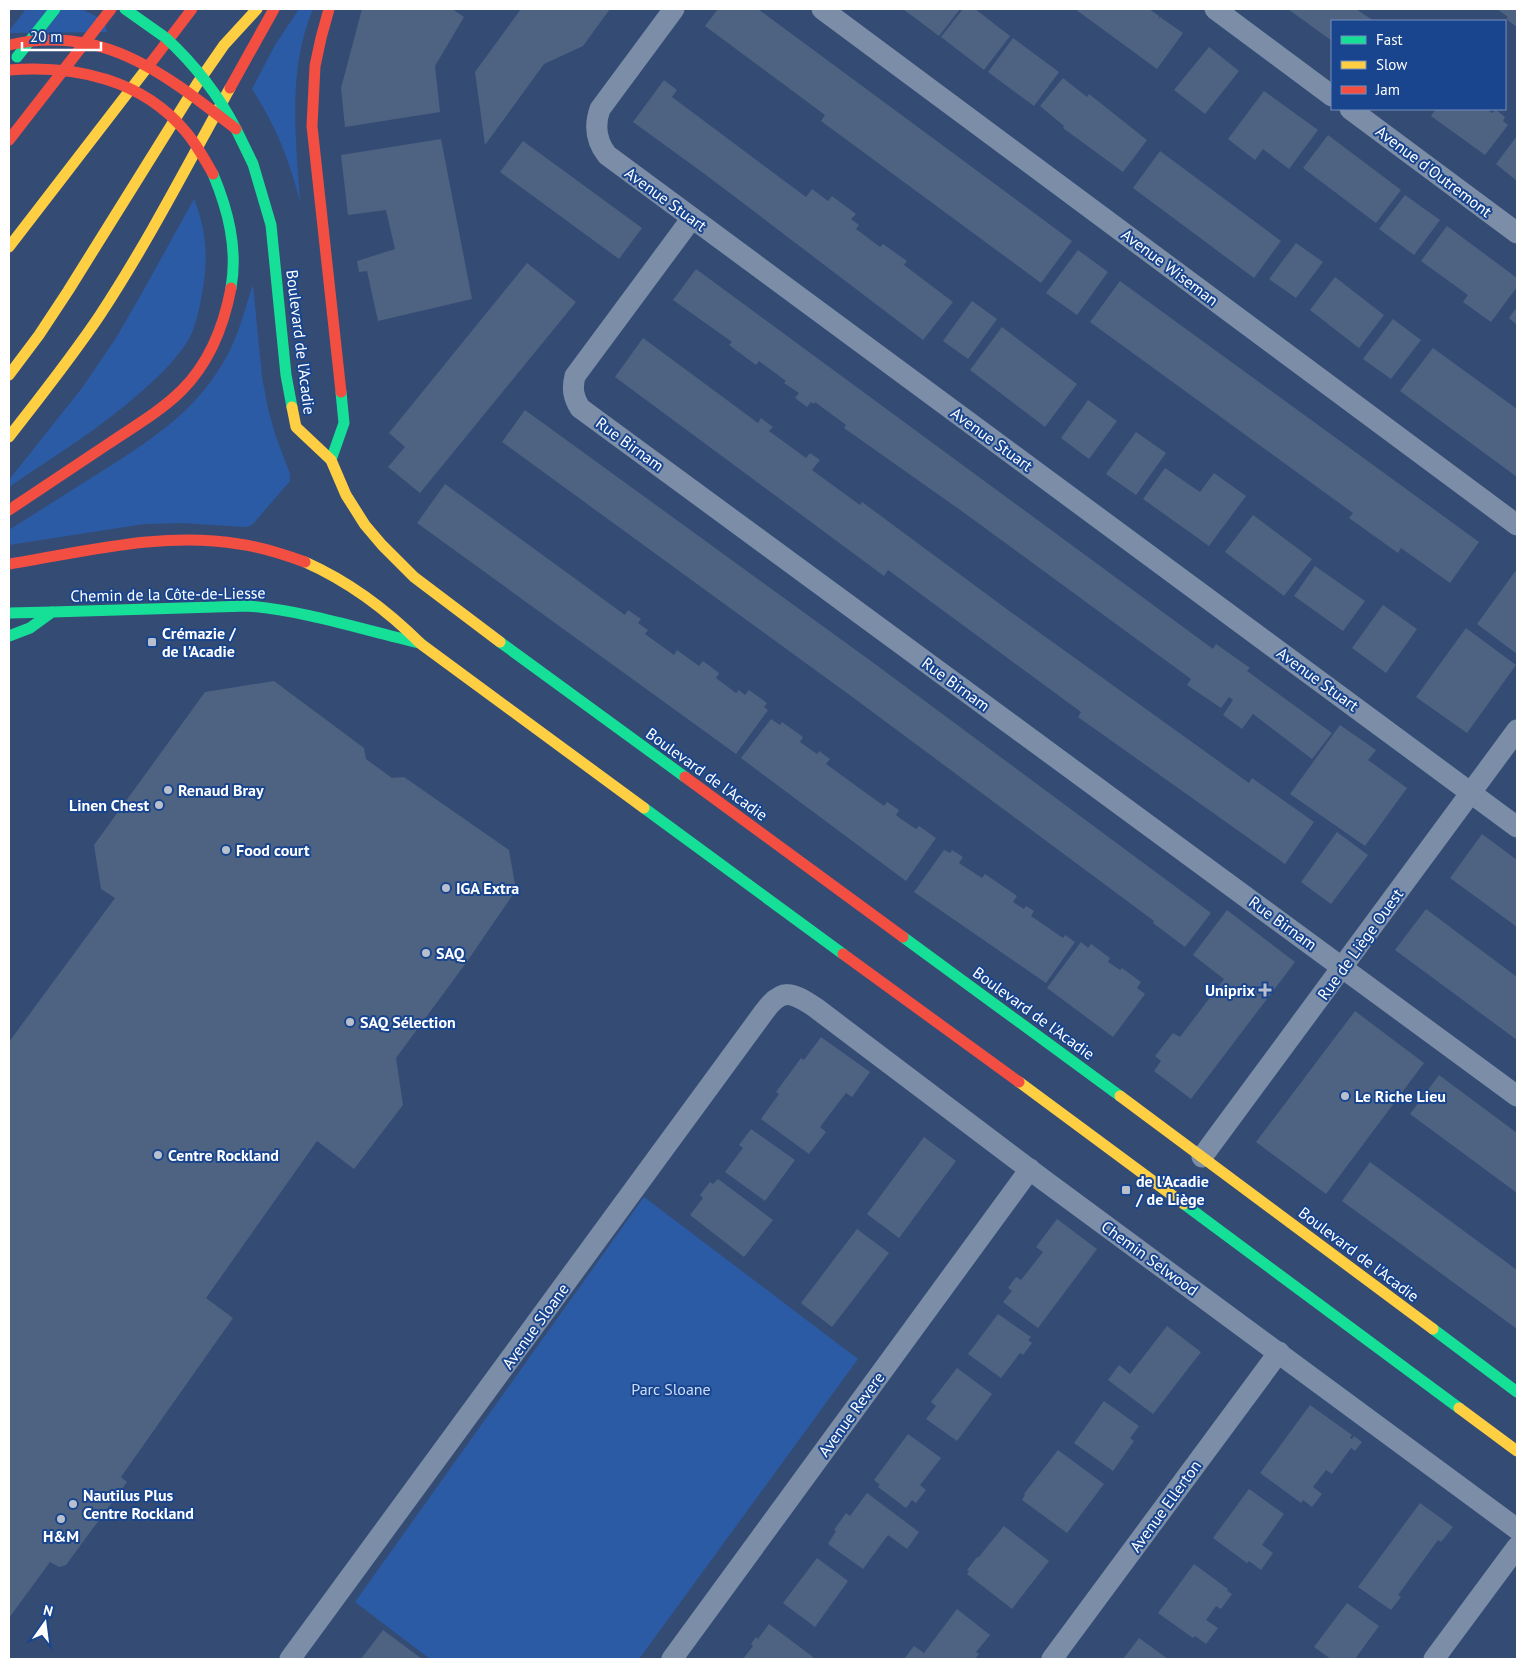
<svg xmlns="http://www.w3.org/2000/svg" width="1526" height="1668" viewBox="0 0 1526 1668" font-family="'PT Sans',sans-serif">
<style>
.green{fill:#2c5ba5}
.building{fill:#4e6282}
.lines{fill:none;stroke-linecap:round;stroke-linejoin:round}
.street{stroke:#7b8da7;stroke-width:21}
.fast{stroke:#16e098;stroke-width:11}
.slow{stroke:#ffcf43;stroke-width:11}
.jam{stroke:#f24e42;stroke-width:11}
.fast-bridge{stroke:#16e098;stroke-width:11}
.jam-bridge{stroke:#f24e42;stroke-width:11}
.poi-dot{fill:#b8c0ce;stroke:#19458f;stroke-width:2}
.labels{text-anchor:middle;stroke-width:4;stroke-linejoin:round;paint-order:stroke}
.street-label{font-size:16px;fill:#fff;stroke:#19458f}
.poi-label{font-size:16px;font-weight:bold;fill:#fff;stroke:#19458f;text-anchor:start}
.park-label{font-size:16px;fill:#ccdefb;stroke:#19458f}
</style>
<rect width="100%" height="100%" fill="#344c74"/>
<!-- green -->
<g class="green">
<path d="M26,9H81L104,20L107,32L9,33V31Z"/>
<path d="M299,9H313C287,70 296,138 300,202C290,161 275,124 252,89L275,45Z"/>
<path d="M194,199C205,226 208,253 204,281C201,300 198,320 190,337C178,358 160,375 142,391C101,428 54,456 9,487V480L82,388L116,338L142,293Z"/>
<path d="M253,285L262,377L268,409L276,437L290,474V481L252,525L246,527L181,523L144,524L9,545V530C39,511 69,492 99,473C148,442 193,414 223,363C238,339 244,311 253,285Z"/>
<path d="M644,1197L858,1359L639,1659H430L355,1602Z"/>
</g>
<!-- building -->
<g class="building">
<path d="M362,9H452L464,17L435,66L440,112L345,127L341,88Z"/>
<path d="M521,9H610L583,46L544,64L485,145L475,72Z"/>
<path d="M718,9H758L1072,241L1041,283L821,121L825,115L705,26Z"/>
<path d="M903,9H960L939,36Z"/>
<path d="M963,9H975L1010,36L984,70L941,37Z"/>
<path d="M1075,9H1149L1159,16L1158,19L1160,17L1183,33L1157,69Z"/>
<path d="M1288,9H1356L1374,21H1332V41Z"/>
<path d="M1497,9H1517V27L1506,19L1508,17Z"/>
<path d="M1013,38L1059,72L1034,106L988,72Z"/>
<path d="M1209,47L1239,71L1205,114L1174,90Z"/>
<path d="M1063,78L1087,97L1089,94L1147,140L1123,172L1063,128L1064,126L1040,106Z"/>
<path d="M664,80L677,90L672,97L806,197L812,189L828,201L832,196L856,214L851,219L859,225L856,229L880,247L883,244L907,261L904,265L953,302L923,340L706,175L633,122Z"/>
<path d="M1264,91L1318,130L1289,169L1263,149L1255,160L1228,139Z"/>
<path d="M1436,109H1487L1492,113L1496,110L1505,117L1503,121L1508,125L1485,155L1431,116Z"/>
<path d="M1328,135L1401,190L1376,223L1303,168Z"/>
<path d="M1517,136V181L1496,164Z"/>
<path d="M441,139L472,299L378,321L367,271L359,272L357,261L395,249L386,210L348,215L341,155Z"/>
<path d="M523,141L642,228L619,259L500,172Z"/>
<path d="M1160,151L1281,241L1254,278L1133,188Z"/>
<path d="M1405,195L1440,220L1414,255L1379,229Z"/>
<path d="M1447,226L1517,278V287L1491,322L1463,302L1468,295L1421,261Z"/>
<path d="M1296,243L1323,262L1296,298L1269,279Z"/>
<path d="M1078,250L1108,272L1077,315L1046,293Z"/>
<path d="M527,263L576,302L420,493L388,467L405,447L389,433Z"/>
<path d="M696,269L1160,610L1213,649L1216,644L1250,668L1247,671L1332,733L1312,759L1253,714L1242,729L1223,715L1233,700L1229,697L1221,708L1187,685L1191,679L963,512L844,428L846,425L815,402L814,404L811,402L807,407L795,398L799,393L784,383L786,381L759,361L756,365L729,345L732,342L673,300Z"/>
<path d="M1335,277L1384,315L1359,348L1310,310Z"/>
<path d="M1120,281L1479,542L1450,583L1401,548L1398,553L1349,518L1353,513L1090,322Z"/>
<path d="M972,301L997,319L968,359L943,341Z"/>
<path d="M1517,307V325L1509,318Z"/>
<path d="M1393,319L1421,340L1391,379L1363,359Z"/>
<path d="M1002,327L1077,384L1045,427L970,370Z"/>
<path d="M643,338L758,423L761,418L773,427L769,431L806,458L810,453L820,460L812,470L860,505L862,502L1008,610L1249,783L1252,778L1314,822L1285,864L1078,717L1081,712L888,570L884,576L615,377Z"/>
<path d="M1433,348L1517,409V477L1400,391Z"/>
<path d="M1088,400L1117,421L1089,459L1061,438Z"/>
<path d="M525,410L875,664L1211,913L1185,947L1153,923L1154,921L851,696L502,442Z"/>
<path d="M1136,432L1166,453L1136,495L1106,474Z"/>
<path d="M1165,468L1200,492L1214,473L1246,496L1209,546L1143,499Z"/>
<path d="M445,484L625,615L628,610L641,619L638,623L648,630L645,634L674,655L677,650L699,666L703,661L719,673L716,678L736,693L739,690L745,695L749,690L767,703L764,707L768,710L736,754L417,523Z"/>
<path d="M1253,515L1312,559L1284,596L1225,552Z"/>
<path d="M1315,566L1365,601L1343,631L1294,596Z"/>
<path d="M1517,569V654L1477,624Z"/>
<path d="M1383,605L1417,629L1386,673L1352,648Z"/>
<path d="M1466,628L1516,665L1467,733L1416,697Z"/>
<path d="M274,681L364,748L366,759L392,778L404,777L509,850L516,890L466,963L396,1058L403,1105L354,1169L317,1141L206,1298L233,1318L121,1477L127,1482L66,1565L59,1567L50,1562L9,1618V1042L115,898L101,889L94,845L205,692Z"/>
<path d="M771,719L780,725L782,722L803,737L800,742L817,754L819,751L830,759L826,764L884,806L887,802L899,810L896,815L901,819L916,829L919,826L936,838L906,881L741,758Z"/>
<path d="M1340,725L1376,750L1368,760L1407,788L1365,846L1290,794Z"/>
<path d="M1337,832L1368,855L1331,904L1301,882Z"/>
<path d="M1482,834L1517,860V927L1450,878Z"/>
<path d="M944,850L950,853L952,850L963,857L959,863L982,878L985,874L1017,896L1013,902L1024,909L1026,906L1034,911L1031,916L1063,938L1065,935L1075,942L1046,983L914,892Z"/>
<path d="M1426,909L1517,977V1040L1395,950Z"/>
<path d="M1227,910L1295,962L1191,1099L1154,1071L1161,1061L1155,1056L1173,1033L1180,1037L1224,979L1193,955Z"/>
<path d="M1081,942L1088,948L1091,944L1110,958L1108,962L1120,970L1122,968L1141,982L1137,988L1145,994L1113,1037L1047,988Z"/>
<path d="M1355,1011L1424,1063L1326,1194L1256,1142Z"/>
<path d="M821,1037L870,1072L852,1097L846,1093L820,1127L826,1132L809,1154L761,1119L779,1094L776,1092L801,1058L804,1060Z"/>
<path d="M1439,1075L1517,1133V1193L1410,1114Z"/>
<path d="M751,1129L795,1160L765,1201L725,1172L743,1148L739,1145Z"/>
<path d="M924,1137L956,1161L899,1238L867,1214Z"/>
<path d="M1370,1162L1517,1270V1329L1342,1201Z"/>
<path d="M718,1179L773,1220L744,1257L690,1215L703,1198L700,1195L710,1182L713,1184Z"/>
<path d="M1057,1219L1097,1249L1038,1328L1003,1302L1012,1291L1008,1288L1016,1277L1021,1280L1043,1252L1036,1247Z"/>
<path d="M857,1229L889,1253L832,1327L801,1303Z"/>
<path d="M998,1314L1031,1337L1028,1340L1032,1343L1023,1355L1020,1353L1001,1378L968,1354Z"/>
<path d="M1167,1326L1201,1352L1153,1414L1108,1380L1119,1365L1130,1374Z"/>
<path d="M957,1368L992,1394L957,1441L926,1419L936,1406L931,1402Z"/>
<path d="M1104,1401L1139,1426L1130,1438L1134,1441L1113,1471L1074,1443Z"/>
<path d="M1310,1405L1352,1435L1350,1438L1352,1439L1354,1436L1362,1442L1355,1451L1351,1448L1332,1474L1326,1470L1313,1487L1322,1494L1312,1507L1303,1500L1301,1503L1260,1473Z"/>
<path d="M908,1434L941,1458L920,1485L926,1490L916,1503L912,1500L906,1508L878,1487L880,1485L874,1480Z"/>
<path d="M1058,1450L1104,1484L1067,1533L1022,1500L1025,1495L1024,1494Z"/>
<path d="M1249,1489L1284,1514L1262,1545L1273,1553L1261,1570L1249,1561L1247,1563L1213,1538Z"/>
<path d="M867,1493L919,1532L907,1549L888,1535L863,1569L828,1544L836,1531L834,1530L846,1513L850,1516Z"/>
<path d="M1420,1503L1453,1527L1441,1542L1438,1540L1398,1595L1401,1597L1391,1610L1358,1587Z"/>
<path d="M1004,1526L1049,1561L1012,1609L967,1574L969,1571L967,1570L977,1557L978,1558Z"/>
<path d="M817,1558L848,1581L815,1627L783,1603Z"/>
<path d="M1194,1564L1228,1589L1227,1591L1232,1594L1221,1609L1216,1606L1206,1620L1218,1628L1206,1644L1195,1636L1193,1638L1158,1613Z"/>
<path d="M1347,1603L1379,1626L1355,1659H1331L1314,1647Z"/>
<path d="M957,1609L990,1635L976,1652L979,1654L975,1659H904L914,1646L924,1653Z"/>
<path d="M769,1624L813,1657L812,1659H743L753,1646L751,1644L756,1637L758,1639Z"/>
<path d="M383,1630L422,1659H361Z"/>
<path d="M1139,1638L1168,1659H1123Z"/>
</g>
<g class="lines">
<!-- street -->
<g class="street">
<path d="M674,9L600,109C594,126 596,141 607,155L1517,827"/>
<path d="M822,9L1517,525"/>
<path d="M1215,9L1332,96"/>
<path d="M1350,109L1517,233"/>
<path d="M692,218L575,376C572,388 573,397 580,408L1517,1096"/>
<path d="M1202,1157L1517,730"/>
<path d="M290,1659L764,1012C782,987 792,992 816,1008L1045,1181L1517,1529"/>
<path d="M672,1659L1030,1169"/>
<path d="M1052,1659L1279,1352"/>
<path d="M1434,1659L1517,1547"/>
</g>
<!-- fast -->
<g class="fast">
<path d="M125,9L166,38"/>
<path d="M17,57L55,9"/>
<path d="M236,129L253,164L271,225L286,375L292,407"/>
<path d="M213,174C228,210 238,248 231,288"/>
<path d="M331,460L344,423L341,392"/>
<path d="M9,613L52,612"/>
<path d="M9,636L30,628L52,612L248,606C307,611 363,630 420,643"/>
<path d="M500,642L685,777"/>
<path d="M644,808L843,954"/>
<path d="M903,937L1120,1096"/>
<path d="M1184,1204L1459,1408"/>
<path d="M1433,1329L1517,1392"/>
</g>
<!-- slow -->
<g class="slow">
<path d="M9,247L150,64"/>
<path d="M9,375L39,335L68,291L197,84L224,45L257,9"/>
<path d="M292,407L296,427L331,460L346,495L365,525L382,545L414,577L500,642"/>
<path d="M9,437C40,397 72,357 100,315C148,242 188,164 230,88"/>
<path d="M305,562C350,582 387,610 421,644L644,808"/>
<path d="M1019,1082L1184,1204"/>
<path d="M1120,1096L1433,1329"/>
<path d="M1459,1408L1517,1451"/>
</g>
<!-- jam -->
<g class="jam">
<path d="M329,9L321,38L315,66L312,126L341,392"/>
<path d="M150,64L192,9"/>
<path d="M230,88L274,9"/>
<path d="M9,140L111,9"/>
<path d="M9,510C42,488 75,466 108,444C133,427 161,411 182,390C210,362 224,325 231,288"/>
<path d="M9,564C84,552 163,531 239,544C262,547 283,554 305,562"/>
<path d="M685,777L903,937"/>
<path d="M843,954L1019,1082"/>
</g>
<!-- fast-bridge -->
<path class="fast-bridge" d="M166,38C195,65 218,94 236,129"/>
<!-- jam-bridge -->
<g class="jam-bridge">
<path d="M9,45C104,23 166,75 236,129"/>
<path d="M9,70C75,65 142,79 186,132C197,145 205,160 213,174"/>
</g>
</g>
<!-- markers -->
<g class="poi-dot">
<rect x="147" y="637" width="10" height="10" rx="2.5"/>
<circle cx="168" cy="790" r="5"/>
<circle cx="159" cy="805" r="5"/>
<circle cx="226" cy="850" r="5"/>
<circle cx="446" cy="888" r="5"/>
<circle cx="426" cy="953" r="5"/>
<path d="M1262.5 982.5h5v5h5v5h-5v5h-5v-5h-5v-5h5z"/>
<circle cx="350" cy="1022" r="5"/>
<circle cx="1345" cy="1096" r="5"/>
<circle cx="158" cy="1155" r="5"/>
<rect x="1121" y="1185" width="10" height="10" rx="2.5"/>
<circle cx="73" cy="1504" r="5"/>
<circle cx="61" cy="1519" r="5"/>
</g>
<g class="labels">
<!-- street labels -->
<g class="street-label">
<text transform="translate(1434 171) rotate(37)" y="6">Avenue d'Outremont</text>
<text transform="translate(666 199) rotate(36)" y="6">Avenue Stuart</text>
<text transform="translate(1170 267) rotate(37)" y="6">Avenue Wiseman</text>
<text transform="translate(301 342) rotate(83)" y="6">Boulevard de l'Acadie</text>
<text transform="translate(992 439) rotate(36)" y="6">Avenue Stuart</text>
<text transform="translate(630 444) rotate(36)" y="6">Rue Birnam</text>
<text transform="translate(168 594) rotate(-1)" y="6">Chemin de la Côte-de-Liesse</text>
<text transform="translate(1318 679) rotate(36)" y="6">Avenue Stuart</text>
<text transform="translate(956 684) rotate(36)" y="6">Rue Birnam</text>
<text transform="translate(707 774) rotate(36)" y="6">Boulevard de l'Acadie</text>
<text transform="translate(1283 923) rotate(36)" y="6">Rue Birnam</text>
<text transform="translate(1360 944) rotate(-54)" y="6">Rue de Liège Ouest</text>
<text transform="translate(1034 1013) rotate(36)" y="6">Boulevard de l'Acadie</text>
<text transform="translate(1359 1254) rotate(37)" y="6">Boulevard de l'Acadie</text>
<text transform="translate(1150 1258) rotate(36)" y="6">Chemin Selwood</text>
<text transform="translate(535 1326) rotate(-54)" y="6">Avenue Sloane</text>
<text transform="translate(851 1414) rotate(-54)" y="6">Avenue Revere</text>
<text transform="translate(1165 1506) rotate(-54)" y="6">Avenue Ellerton</text>
</g>
<!-- poi labels -->
<g class="poi-label">
<text x="162" y="639">Crémazie /<tspan x="162" dy="18">de l'Acadie</tspan></text>
<text x="178" y="796">Renaud Bray</text>
<text x="149" y="811" text-anchor="end">Linen Chest</text>
<text x="236" y="856">Food court</text>
<text x="456" y="894">IGA Extra</text>
<text x="436" y="959">SAQ</text>
<text x="1255" y="996" text-anchor="end">Uniprix</text>
<text x="360" y="1028">SAQ Sélection</text>
<text x="1355" y="1102">Le Riche Lieu</text>
<text x="168" y="1161">Centre Rockland</text>
<text x="1136" y="1187">de l'Acadie<tspan x="1136" dy="18">/ de Liège</tspan></text>
<text x="83" y="1501">Nautilus Plus<tspan x="83" dy="18">Centre Rockland</tspan></text>
<text x="61" y="1542" text-anchor="middle">H&amp;M</text>
</g>
<!-- park labels -->
<g class="park-label">
<text x="671" y="1395">Parc Sloane</text>
</g>
</g>
<!-- border -->
<rect width="1526" height="1668" fill="none" stroke="#ffffff" stroke-width="20"/>
<!-- legend -->
<rect x="1331" y="20" width="175" height="90" fill="#19458f" stroke="#758fbc"/>
<rect x="1341" y="36" width="25" height="8" fill="#16e098" stroke="#758fbc"/>
<text x="1376" y="45" font-size="15" fill="#ffffff">Fast</text>
<rect x="1341" y="61" width="25" height="8" fill="#ffcf43" stroke="#758fbc"/>
<text x="1376" y="70" font-size="15" fill="#ffffff">Slow</text>
<rect x="1341" y="86" width="25" height="8" fill="#f24e42" stroke="#758fbc"/>
<text x="1376" y="95" font-size="15" fill="#ffffff">Jam</text>
<!-- north arrow -->
<g transform="translate(45 1623) rotate(14)" stroke="#19458f" stroke-width="4" paint-order="stroke">
<path d="M0-4L9 19L0 12L-9 19Z" fill="#ffffff"/>
<text y="-8" font-size="14" font-weight="bold" text-anchor="middle" fill="#ffffff">N</text>
</g>
<!-- scale -->
<path d="M22 42v8h79v-8" fill="none" stroke="#ffffff" stroke-width="2.5"/>
<text x="30" y="42" font-size="15" fill="#ffffff" stroke="#19458f" stroke-width="4" paint-order="stroke">20 m</text>
</svg>
